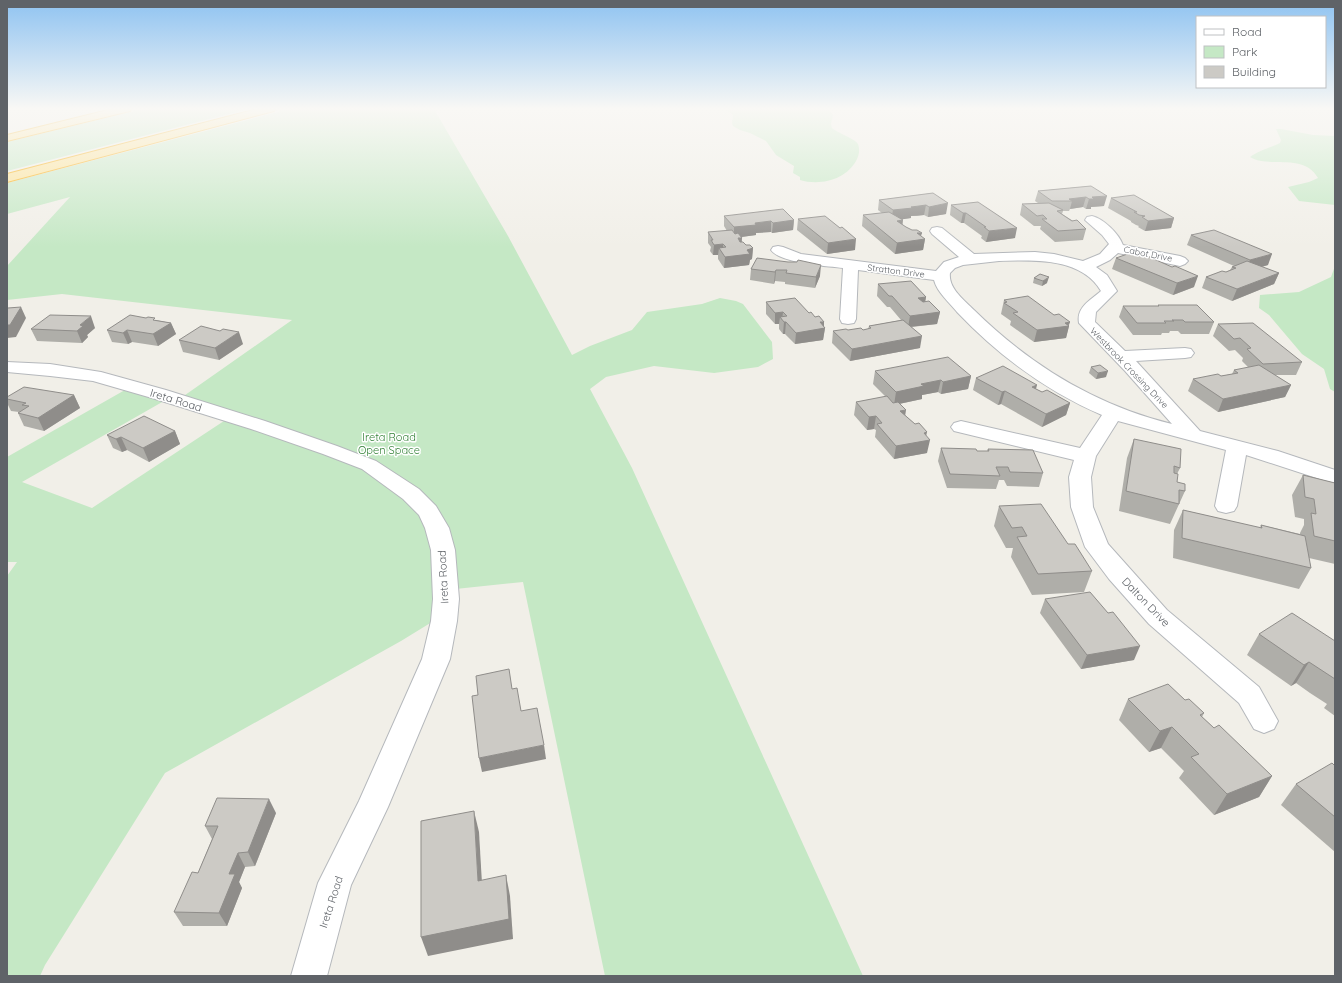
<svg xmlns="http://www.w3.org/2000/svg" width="1342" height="983" viewBox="0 0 1342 983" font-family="Quicksand,sans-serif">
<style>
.green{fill:#c5e8c5}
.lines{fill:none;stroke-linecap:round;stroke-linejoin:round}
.minor-casing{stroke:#b5b8bc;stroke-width:2}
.highway-casing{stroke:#f9ab00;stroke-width:2}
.minor{fill:#fff;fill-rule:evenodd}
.highway{fill:#fde293;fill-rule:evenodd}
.wall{fill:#afaea9}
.shaded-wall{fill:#8f8d8a}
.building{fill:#cccac5;stroke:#8f8d8a}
.labels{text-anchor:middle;stroke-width:3;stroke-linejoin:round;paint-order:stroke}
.far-street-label{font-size:9px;fill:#5f6368;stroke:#fff}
.street-label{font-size:11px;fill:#5f6368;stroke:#fff}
.park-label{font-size:11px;fill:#348238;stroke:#fff}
</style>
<rect width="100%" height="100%" fill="#f1efe8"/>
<!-- green -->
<g class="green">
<path d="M143,109H248L7,171V142Z"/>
<path d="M289,109H434L508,236L572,355L590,346L632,330L647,312L702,304L720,298L736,301L743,304L772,342L773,359L758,367L714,373L654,366L606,377L590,389L632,468L863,976H605L523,582L446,590L445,614L401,641L165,773L45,965L40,976H7V576L17,562H7V457L132,386L171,397L22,482L92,508L230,417L178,400L292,320L62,294L7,300V266L70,197L7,214V183Z"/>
<path d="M725,109H828L833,115L831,124L832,128C838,133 855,139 858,144C860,149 859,155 857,159C847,180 820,186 800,180V177L793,173L794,166L776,155L766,141L750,133L740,130L733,126L732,123L733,115Z"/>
<path d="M1276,129H1281L1313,135L1335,136V205L1299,201L1288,187L1309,182L1318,178C1304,152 1269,169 1250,157C1259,150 1270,148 1280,143L1281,140Z"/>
<path d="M1335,266V392L1330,389L1324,369L1302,354L1269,315L1259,308L1260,295L1299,292L1331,277Z"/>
</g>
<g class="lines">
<!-- minor casing -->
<g class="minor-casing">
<g id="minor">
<path d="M1092,216C1104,219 1119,234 1123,245L1180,256L1185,258L1188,261L1185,264L1180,266L1118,253L1110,260L1096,267L1107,275L1117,291L1096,312L1095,322L1125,351L1185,348L1191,349L1194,353L1191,357L1185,358L1136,361L1200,431L1278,451L1335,470V484L1246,455L1237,506L1234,511L1226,513L1218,511L1215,506L1226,450L1118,421L1096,456L1091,477L1093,507L1108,544L1167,610L1259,687L1278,721L1274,729L1264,733L1254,729L1239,703L1149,624L1109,579L1085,547L1071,507L1069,477L1074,460L954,431L951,427L954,423L961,421L1080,448L1102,415C1046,391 999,356 957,312C949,302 937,292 934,280L858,270L856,319L854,323L848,324L842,323L840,319L843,268C827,266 780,263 771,250L773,247L778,246L783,247L801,254L936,271L944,262L959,257L932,234L930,231L932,228L937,227L942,228L974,254L1035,252L1054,254L1083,261L1100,254L1109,244L1102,235L1085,220L1087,217ZM999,261C1033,260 1081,257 1101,291C1091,300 1076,307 1079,323L1125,371L1172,424C1095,405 1030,365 974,310C964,300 948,288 950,273L955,268L963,265Z"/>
<path d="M7,362L50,364L101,372L166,390L265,421L337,446L376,461L419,489L436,506L449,528L455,550L459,599L457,621L450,659L388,807L351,885L327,976H291L318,883L359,801L422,659L431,621L433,599L431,550L425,528L419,515L403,499L362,469L323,454L251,429L152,398L93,381L50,376L7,372Z"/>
</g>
</g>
<!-- highway casing -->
<g class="highway-casing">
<g id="highway">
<path d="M112,109H131L130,111L7,141V135Z"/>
<path d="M257,109H275L274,111L7,182V174Z"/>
</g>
</g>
<!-- minor -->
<use href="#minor" class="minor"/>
<!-- highway -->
<use href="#highway" class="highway"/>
</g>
<!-- wall -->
<g class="wall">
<path d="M1091,186L1104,206L1091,207V209H1086L1083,207L1070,209L1069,211H1063L1062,214L1086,229L1083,240L1055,242L1040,229L1041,226H1034L1020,215L1022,204L1038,203L1035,201L1038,191Z"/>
<path d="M933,193L946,214L928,217L924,215L917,216H911V218L902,219V225L925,239L923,250L895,254L862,226L863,215L882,213L878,210L879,200Z"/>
<path d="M1111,198L1174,218L1171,228L1145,231L1138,227L1139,226L1136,225L1131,222V221L1108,208Z"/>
<path d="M951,205L1015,238L986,242L981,238L982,236L964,223H961L950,215Z"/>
<path d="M724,216L794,220L793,230L772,233L771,232L756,233V235L741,237L742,242L746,245L753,248L752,259L750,260L749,265L724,268L718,259V255H713L710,251L711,247L708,243V232L727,231L724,226Z"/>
<path d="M798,219L840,228L855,250L827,254L797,230Z"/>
<path d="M1191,235L1268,265L1262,267L1279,273L1274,284L1232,301L1202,288L1206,277L1226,272L1230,270L1232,267L1234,266L1187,245Z"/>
<path d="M757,258L820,276L815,288L785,284V282L775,281L774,284L750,280L751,269Z"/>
<path d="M1116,258L1172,267L1194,287L1173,295L1112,269Z"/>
<path d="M1040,274L1047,283L1042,286L1033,283L1034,278Z"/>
<path d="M878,284L926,297L925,302L940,312L937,324L912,327L920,348L850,361L832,343L833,331L863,330L868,329L869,326L901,320L890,307H887L877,296Z"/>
<path d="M1004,300L1054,315L1070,322L1069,325V326L1066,338L1034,342L1010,325L1011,321L1001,314Z"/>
<path d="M766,302L824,327L825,328L823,340L795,344L785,334H783L779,329V324H775L766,314Z"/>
<path d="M1158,305L1214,322L1209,334H1181L1178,331H1170L1169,333H1162L1161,335H1133L1119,317L1123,306H1158Z"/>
<path d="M156,320L171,323L176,334L158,346L132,342L128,344L112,342L107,330Z"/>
<path d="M1218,324L1302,362L1296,375H1275L1291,385L1285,397L1218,412L1188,391L1193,379L1221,376L1232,374L1234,370L1249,368L1242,361L1243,358L1235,350L1229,351L1213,336Z"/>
<path d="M95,328L87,335L88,337L82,343L37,341L31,329Z"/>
<path d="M179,340L243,344L219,360L183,352Z"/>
<path d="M1091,367L1106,377L1096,379L1089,373Z"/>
<path d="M875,371L971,376L968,389L941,394L938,392L922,395V399L899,404L905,415L926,436L927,453L894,459L875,437L876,430L874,429L867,430L854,415L856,402L886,397L873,384Z"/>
<path d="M976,378L1036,389L1042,392L1070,403L1066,415L1042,427L1001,404L998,405L973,390Z"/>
<path d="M74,395L80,408L44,431L24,426L18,413L19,412L11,411L7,403V397Z"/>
<path d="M175,431L180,444L149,462L127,450L122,452L113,448L107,435Z"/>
<path d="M1134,439L1180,468L1177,474V482L1185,491L1170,524L1119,511L1127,458Z"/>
<path d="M941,448L977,451H987L988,449L1043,473L1039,487L1007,486L1004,480H999L996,489L947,488L938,461Z"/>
<path d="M1303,475L1335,483V564L1309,558L1311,568L1299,589L1173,558L1174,530L1183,510L1260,528L1261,525L1300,534V533L1304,525V519L1295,517L1292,495Z"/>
<path d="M999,506L1068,544L1092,571L1084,592L1032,595L1011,557L1013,548H1006L994,526Z"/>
<path d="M1045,599L1134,660L1081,669L1040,613Z"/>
<path d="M1259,634L1335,641V716L1324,708L1327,704L1310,693L1296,683L1291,686L1247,655Z"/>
<path d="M1128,699L1185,700L1204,713L1202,717L1214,728L1272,776L1259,797L1214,815L1179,778L1184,771L1161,748L1149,752L1119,720Z"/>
<path d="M1335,766V852L1281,805L1296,784Z"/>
<path d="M276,813L255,866L245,867L239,882L242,888L227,926H183L174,912L198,873L212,839L205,826Z"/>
</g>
<!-- shaded-wall -->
<g class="shaded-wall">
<path d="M1107,196L1104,206L1091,207V209H1086L1089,199L1092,197Z"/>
<path d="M1086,197L1083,207L1070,209L1072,201L1069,199Z"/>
<path d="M948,203L946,214L928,217L929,207Z"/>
<path d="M926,205L924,215L911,216V218L891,221L893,210L911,207Z"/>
<path d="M963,213H966L964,223H961Z"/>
<path d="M1174,218L1171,228L1145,231L1148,221Z"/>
<path d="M794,220L793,230L772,233L773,223Z"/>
<path d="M903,220L902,230L897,221Z"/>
<path d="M771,221V232L756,233V235L734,238V227L755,223Z"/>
<path d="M1017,228L1015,238L986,242L989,231Z"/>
<path d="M917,233H922L920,239H925L923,250L895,254L897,243Z"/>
<path d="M738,238H742L741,249Z"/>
<path d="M856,239L855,250L827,254L828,243Z"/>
<path d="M723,244V254L719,248L718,255H713L714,245Z"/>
<path d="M753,248L752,259L750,260L749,265L724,268L725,257Z"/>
<path d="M1272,254L1268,265L1245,271L1250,260Z"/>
<path d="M821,265L820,276L815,288L816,277Z"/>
<path d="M776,270L775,281L774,284L775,272Z"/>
<path d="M1279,273L1274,284L1232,301L1237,289Z"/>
<path d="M1198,276L1194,287L1173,295L1177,283Z"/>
<path d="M1049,277L1047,283L1042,286L1043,281Z"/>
<path d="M926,297L924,308L918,298Z"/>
<path d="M21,307L26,318L16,337L7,338V325Z"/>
<path d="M783,312L782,320L780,317L779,324H775V313Z"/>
<path d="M940,312L937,324L908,327L910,316Z"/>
<path d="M91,316L95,328L87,335L88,337L82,343L77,331L80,325Z"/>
<path d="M784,322H786L785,334H783Z"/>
<path d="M820,322H824V328H825L823,340L795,344L796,333Z"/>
<path d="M1070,322L1068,326H1069L1066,338L1034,342L1037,330Z"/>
<path d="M171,323L176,334L158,346L153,334Z"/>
<path d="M127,330L132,342L128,344L123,333Z"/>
<path d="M239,332L243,344L219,360L215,348Z"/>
<path d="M922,336L920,348L850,361L852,349Z"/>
<path d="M1108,371L1106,377L1096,379L1098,373Z"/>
<path d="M971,376L968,389L941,394L943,382Z"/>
<path d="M941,380L938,392L922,395V399L894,405L896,392L921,384Z"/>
<path d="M1037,385L1034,397L1032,387Z"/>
<path d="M1291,385L1285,397L1218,412L1223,399Z"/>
<path d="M1005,391L1001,404L998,405L1002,392Z"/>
<path d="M74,395L80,408L44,431L38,418Z"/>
<path d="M1070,403L1066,415L1042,427L1046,414Z"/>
<path d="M906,410L904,423L900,411Z"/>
<path d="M876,416L874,429L867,430L869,417Z"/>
<path d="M175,431L180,444L149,462L143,448Z"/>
<path d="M927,432L925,441L930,440L927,453L894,459L896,446L924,433Z"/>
<path d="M121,437L127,450L122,452L116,439Z"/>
<path d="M1140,646L1134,660L1081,669L1087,655Z"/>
<path d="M1309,662L1296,683L1291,686L1304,665Z"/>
<path d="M1172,727L1161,748L1149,752L1160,731Z"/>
<path d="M544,745L546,759L482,772L479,758Z"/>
<path d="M1272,776L1259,797L1214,815L1227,794Z"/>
<path d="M269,799L276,813L255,866L248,852Z"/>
<path d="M474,811L479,832L483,901L478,881Z"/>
<path d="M238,853L245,867L239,882L242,888L227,926L219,913L229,874Z"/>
<path d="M506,875L510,896L513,939L428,956L421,937Z"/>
</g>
<!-- building -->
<g class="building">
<path d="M1091,186L1107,196L1092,197L1094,199H1089L1086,197L1069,199L1072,201H1052L1038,191Z"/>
<path d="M933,193L948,203L929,207L926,205L919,206L911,207L913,208L893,210L879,200Z"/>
<path d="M1134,195L1174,218L1148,221L1142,217L1145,216L1139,215L1134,212H1137L1111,198Z"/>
<path d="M978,202L1017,228L989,231L984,227H986L966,213H963L951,205Z"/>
<path d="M1049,203L1063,210L1057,211L1072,221L1077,220L1086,229L1058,231L1042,219H1047L1043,215L1037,216L1022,204Z"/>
<path d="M783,209L794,220L773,223L771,221L755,223L756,225L734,227L724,216Z"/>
<path d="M889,212L903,220L897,221L906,227L912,230H917L922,233H917L925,239L897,243L863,215Z"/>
<path d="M825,216L840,228L842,227L856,239L828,243L798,219Z"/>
<path d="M732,230L735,234L738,233L742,238H738L740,242H743L746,245H750L753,248L747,250L750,254L725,257L719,248L726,247L723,244L714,245L711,240H713L708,232Z"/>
<path d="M1214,230L1272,254L1250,260L1191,235Z"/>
<path d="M1136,251L1172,267L1175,266L1198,276L1177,283L1116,258Z"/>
<path d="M757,258L788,262H797L798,260L821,265L816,277L786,273L787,270H776L775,272L751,269Z"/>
<path d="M1247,261L1279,273L1237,289L1206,277L1222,271L1226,272L1236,268L1232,267Z"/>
<path d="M1040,274L1049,277L1043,281L1034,278Z"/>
<path d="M911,281L926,297L918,298L923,302L929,301L940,312L910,316L892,296H889L878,284Z"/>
<path d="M1028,296L1054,315L1059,314L1070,322L1065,323L1069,326L1037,330L1013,313L1018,312L1004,303L1007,302L1004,300Z"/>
<path d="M795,298L809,313L811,312L815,317L819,316L824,322H820L825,328L796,333L786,322H784L780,317L787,316L783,312L775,313L766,302Z"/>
<path d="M1158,305H1197L1214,322H1185L1183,320H1172L1174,321H1164L1166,323H1137L1123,306H1159Z"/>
<path d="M21,307L10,325H7V309L8,308Z"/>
<path d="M50,315L91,316L80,325L83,326L77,331L31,329Z"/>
<path d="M130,315L146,318L148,317L155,318L153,320L171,323L153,334L127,330L123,333L107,330Z"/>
<path d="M903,320L922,336L852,349L833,331L846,329L848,330L861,328L863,330L871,328L869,326Z"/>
<path d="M1253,323L1302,362L1263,364L1247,349L1251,348L1240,338L1234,339L1218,324Z"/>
<path d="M201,326L220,331L223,329L239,332L215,348L179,340Z"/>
<path d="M948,357L971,376L943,382L941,380L921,384L924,386L896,392L875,371Z"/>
<path d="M1100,365L1108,371L1098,373L1091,367Z"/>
<path d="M1259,365L1291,385L1223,399L1193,379L1218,374L1221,376L1238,373L1234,370Z"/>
<path d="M1003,366L1037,385L1032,387L1042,392L1047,390L1070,403L1046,414L1005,391L1002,392L976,378Z"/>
<path d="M24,387L74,395L38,418L18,413L29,406L22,405L26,403L7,399V397Z"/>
<path d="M887,396L893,403L898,402L906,410L900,411L915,424L919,423L927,432L924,433L930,440L896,446L877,424L882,423L876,416L869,417L856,402Z"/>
<path d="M144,416L175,431L143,448L121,437L116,439L107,435Z"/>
<path d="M1134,439L1181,449L1180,468L1174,466V473L1178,474L1177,482L1185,484V491L1179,490V504L1126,491Z"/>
<path d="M941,448L976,449L977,451H989L988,449L1033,450L1043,473L1010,472L1008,467H996L1000,476L950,474Z"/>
<path d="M1303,475L1335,483V541L1314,536L1311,513L1316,514L1314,499L1305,497Z"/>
<path d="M1041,504L1068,544H1075L1092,571L1038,574L1017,537L1027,536L1022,527L1012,528L999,506Z"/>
<path d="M1183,510L1262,528L1261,525L1305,536L1311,568L1182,538Z"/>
<path d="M1090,592L1108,613L1113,612L1140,646L1087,655L1045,599Z"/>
<path d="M1292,613L1335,641V679L1309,662L1304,665L1259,634Z"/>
<path d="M509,669L512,689L517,688L521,711L537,708L544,745L479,758L472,696L478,695L476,676Z"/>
<path d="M1168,684L1185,700L1189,699L1204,713L1200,715L1214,728L1219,725L1272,776L1227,794L1191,757L1199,754L1172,727L1160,731L1128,699Z"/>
<path d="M1332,763L1335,766V817L1296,784Z"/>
<path d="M217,798L269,799L248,852L238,853L229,874H235L219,913L174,912L192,872L198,873L218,826H205Z"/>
<path d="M474,811L478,881L506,875L509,919L421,937V821Z"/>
</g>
<!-- sky -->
<linearGradient id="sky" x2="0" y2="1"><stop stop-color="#8fc3f1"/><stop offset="0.44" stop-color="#f9f8f5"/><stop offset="1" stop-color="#f9f8f5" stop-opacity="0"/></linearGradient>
<rect width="1342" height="247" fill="url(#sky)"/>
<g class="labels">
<!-- far-street labels -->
<g class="far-street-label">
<text transform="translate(1148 254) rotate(11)" y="3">Cabot Drive</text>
<text transform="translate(896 271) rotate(7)" y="3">Stratton Drive</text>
<text transform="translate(1129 368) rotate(46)" y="3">Westbrook Crossing Drive</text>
</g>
<!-- street labels -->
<g class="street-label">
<text transform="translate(176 400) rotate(17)" y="4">Ireta Road</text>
<text transform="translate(443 577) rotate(-93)" y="4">Ireta Road</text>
<text transform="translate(1146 602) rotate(46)" y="4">Dalton Drive</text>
<text transform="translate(331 902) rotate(-72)" y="4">Ireta Road</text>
</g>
<!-- park labels -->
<g class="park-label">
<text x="389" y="441">Ireta Road<tspan x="389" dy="13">Open Space</tspan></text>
</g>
</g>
<!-- border -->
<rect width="1342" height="983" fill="none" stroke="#5f6368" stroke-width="16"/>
<!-- legend -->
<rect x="1196" y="16" width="130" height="72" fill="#ffffff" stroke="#bfc1c3"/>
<rect x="1204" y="29" width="20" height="6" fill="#ffffff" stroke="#bfc1c3"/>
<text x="1232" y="36" font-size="12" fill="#5f6368">Road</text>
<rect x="1204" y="46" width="20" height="12" fill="#c5e8c5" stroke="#bfc1c3"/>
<text x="1232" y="56" font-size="12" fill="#5f6368">Park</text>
<rect x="1204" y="66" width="20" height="12" fill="#cccac5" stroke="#bfc1c3"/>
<text x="1232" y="76" font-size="12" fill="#5f6368">Building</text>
</svg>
